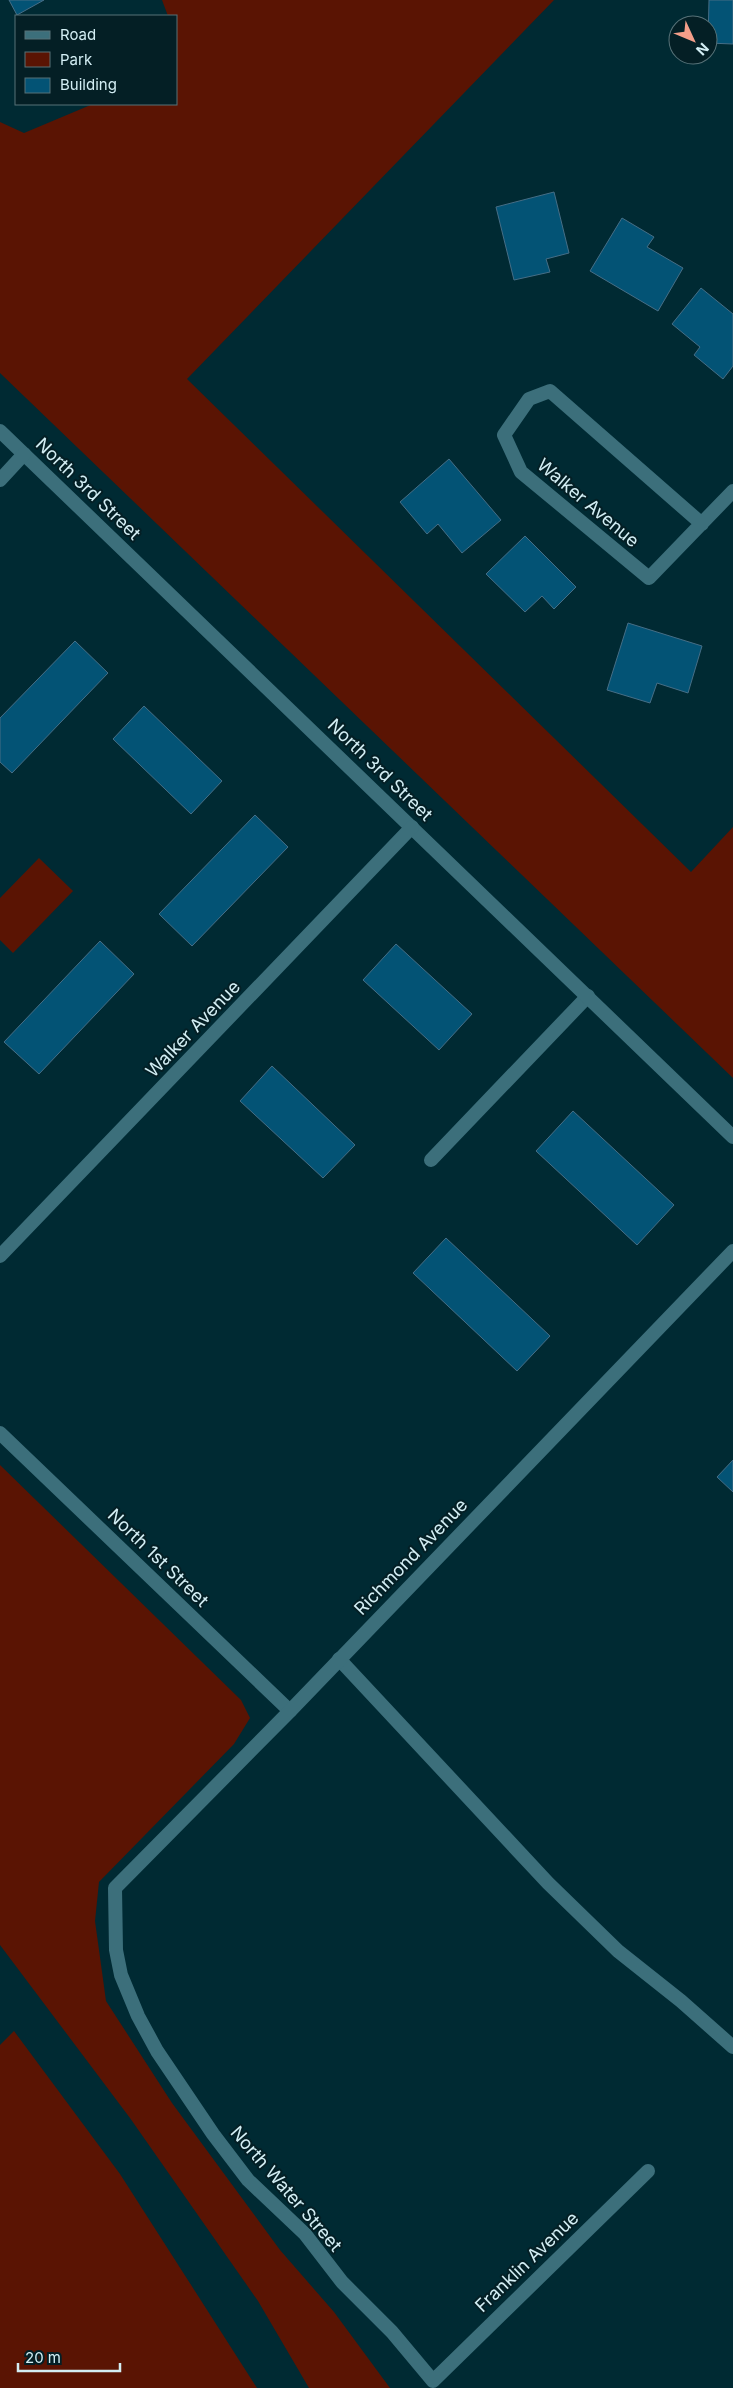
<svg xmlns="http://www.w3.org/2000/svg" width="733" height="2388" viewBox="0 0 733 2388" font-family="Inter,sans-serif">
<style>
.green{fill:#5a1403}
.building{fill:#035375;stroke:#466e86}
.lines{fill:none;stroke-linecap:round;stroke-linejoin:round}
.service{stroke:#3c6f7b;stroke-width:14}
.minor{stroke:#3c6f7b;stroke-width:14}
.labels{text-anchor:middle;stroke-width:4;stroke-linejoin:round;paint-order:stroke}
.street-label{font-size:18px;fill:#d3eef4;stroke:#041f25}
</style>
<rect width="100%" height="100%" fill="#002a33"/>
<!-- green -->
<g class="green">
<path d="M162,0H554L187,379L691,872L733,827V1078L0,373V122L24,133L93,104H176V16H168Z"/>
<path d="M39,858L73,891L13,953L0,940V898Z"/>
<path d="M0,1465L241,1700L250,1718L234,1744L99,1882L95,1921L106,2001L172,2103L280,2250L334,2312L390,2388H309L258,2301L130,2118L0,1945Z"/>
<path d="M14,2031L120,2174L257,2388H0V2045Z"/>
</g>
<!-- building -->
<g class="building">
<path d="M9,0H44L17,15Z"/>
<path d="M709,0H733V44L708,43Z"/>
<path d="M554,192L569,253L546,259L550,272L514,280L496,207Z"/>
<path d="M622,218L654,237L647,247L683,268L658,311L590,271Z"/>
<path d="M701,288L733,314V366L723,379L694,355L700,347L672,324Z"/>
<path d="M449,459L501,520L462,553L438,524L427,534L400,502Z"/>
<path d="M525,536L576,587L554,609L542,596L525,612L486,574Z"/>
<path d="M628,623L702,646L688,693L657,683L650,703L607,690Z"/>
<path d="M75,641L108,673L12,773L0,762V718Z"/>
<path d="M144,706L222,781L191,814L113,739Z"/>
<path d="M255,815L288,847L192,946L159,914Z"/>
<path d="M100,941L134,974L39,1074L4,1042Z"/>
<path d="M396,944L472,1014L439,1050L363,980Z"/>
<path d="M272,1066L355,1145L323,1178L240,1101Z"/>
<path d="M573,1111L674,1205L637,1245L536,1151Z"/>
<path d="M446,1238L550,1336L517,1371L413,1273Z"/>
<path d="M733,1460V1492L717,1477Z"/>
</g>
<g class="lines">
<!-- service -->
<g class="service">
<path d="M431,1160L588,996"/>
<path d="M339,1659L548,1883L618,1951L681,2001L733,2047"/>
</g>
<!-- minor -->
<g class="minor">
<path d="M0,431L733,1137"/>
<path d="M0,480L24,454"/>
<path d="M702,524L550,391L529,399L504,435L521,472L649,578L733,491"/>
<path d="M0,1256L412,827"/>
<path d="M0,1433L290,1711"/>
<path d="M648,2171L433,2381L392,2332L342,2282L305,2234L248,2180L213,2134L157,2051L138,2016L121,1975L116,1950L115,1888L290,1711L733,1251"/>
</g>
</g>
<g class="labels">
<!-- street labels -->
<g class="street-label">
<text transform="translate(88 489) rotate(44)" y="6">North 3rd Street</text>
<text transform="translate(588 503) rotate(40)" y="6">Walker Avenue</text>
<text transform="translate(380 770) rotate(44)" y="6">North 3rd Street</text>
<text transform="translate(193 1029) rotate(-46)" y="6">Walker Avenue</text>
<text transform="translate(411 1557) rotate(-46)" y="6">Richmond Avenue</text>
<text transform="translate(158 1558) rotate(44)" y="6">North 1st Street</text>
<text transform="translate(286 2189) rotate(49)" y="6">North Water Street</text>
<text transform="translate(527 2262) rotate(-44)" y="6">Franklin Avenue</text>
</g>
</g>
<!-- legend -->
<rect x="15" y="15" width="162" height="90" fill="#041f25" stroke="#577278"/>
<rect x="25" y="31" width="25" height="8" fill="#3c6f7b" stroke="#577278"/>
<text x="60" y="40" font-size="15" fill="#d3eef4">Road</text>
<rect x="25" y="52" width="25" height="15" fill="#5a1403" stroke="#577278"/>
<text x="60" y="65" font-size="15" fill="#d3eef4">Park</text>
<rect x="25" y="78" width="25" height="15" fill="#035375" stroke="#577278"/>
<text x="60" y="90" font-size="15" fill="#d3eef4">Building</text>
<!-- north arrow -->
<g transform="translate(693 40) rotate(134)"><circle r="24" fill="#041f25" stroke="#577278"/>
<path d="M0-4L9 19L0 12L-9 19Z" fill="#f49e89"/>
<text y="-8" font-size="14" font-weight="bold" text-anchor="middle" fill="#d3eef4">N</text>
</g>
<!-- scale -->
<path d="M18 2363v8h102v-8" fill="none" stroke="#d3eef4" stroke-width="2.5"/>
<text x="25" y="2363" font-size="15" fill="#d3eef4" stroke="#041f25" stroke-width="4" paint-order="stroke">20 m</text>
</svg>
